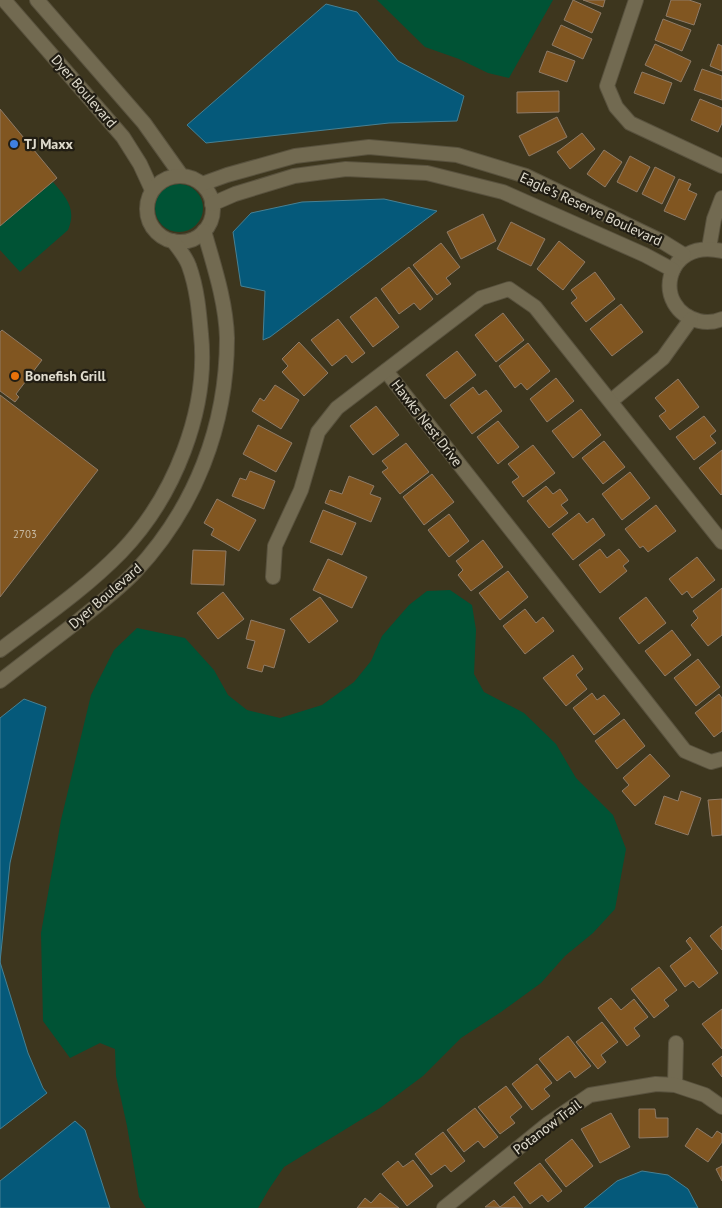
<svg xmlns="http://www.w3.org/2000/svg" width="722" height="1208" viewBox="0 0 722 1208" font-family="'PT Sans',sans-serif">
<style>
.green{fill:#005335}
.water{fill:#05597a;stroke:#478093}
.building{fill:#815621;stroke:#8f7b67}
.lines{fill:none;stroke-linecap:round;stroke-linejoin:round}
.minor-casing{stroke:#59523e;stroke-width:16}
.tertiary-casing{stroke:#59523e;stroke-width:16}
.minor{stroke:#726a51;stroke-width:14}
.tertiary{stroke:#726a51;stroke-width:14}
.shop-dot{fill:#3f7fe0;stroke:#211d13;stroke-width:2}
.food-dot{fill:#e8710a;stroke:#211d13;stroke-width:2}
.labels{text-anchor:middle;stroke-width:4.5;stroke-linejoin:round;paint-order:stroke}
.number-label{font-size:11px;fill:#c8baa3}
.street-label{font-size:14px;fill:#e0dcce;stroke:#211d13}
.poi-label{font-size:14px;font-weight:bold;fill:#e0dcce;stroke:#211d13;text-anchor:start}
</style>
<rect width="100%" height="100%" fill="#3d361e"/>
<!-- green -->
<g class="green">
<path d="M377,0H553L509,78L488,73L459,59L425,47Z"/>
<path d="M53,182C66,197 77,209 68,230L20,272L0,250V226Z"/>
<circle cx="179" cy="208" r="24"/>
<path d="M450,590L472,605L476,630L474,674L484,692L524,713L556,744L576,778L613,815L626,849L615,909L593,933L565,956L541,983L501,1012L461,1038L423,1076L380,1108L284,1167L269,1189L258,1208H146L139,1197L127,1126L116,1076L115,1049L100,1043L70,1058L43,1021L41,933L61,820L91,695L114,650L137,628L185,638L214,670L228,695L247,710L280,718L322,705L354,682L371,661L382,636L409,605L427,591Z"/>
</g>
<!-- water -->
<g class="water">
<path d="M326,4L357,12L398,61L464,96L457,121L389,123L206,143L187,125Z"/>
<path d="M384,199L437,211L270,337L263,340L265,291L241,286L233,232L251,213L302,202Z"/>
<path d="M24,699L46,707L10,863L0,962L28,1053L43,1088L47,1093L0,1129V718Z"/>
<path d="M75,1121L85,1130L110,1208H0V1181Z"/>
<path d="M642,1171L668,1175L688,1189L698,1208H584L617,1181Z"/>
</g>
<!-- building -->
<g class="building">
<path d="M573,0L601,13L592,33L564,20Z"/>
<path d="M583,0H605L603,7Z"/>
<path d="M671,0H689L701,4L694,25L666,16Z"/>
<path d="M663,19L691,30L682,51L655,40Z"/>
<path d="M561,25L592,39L583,59L552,45Z"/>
<path d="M655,44L691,61L681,82L645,65Z"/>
<path d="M718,44L722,46V71L710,66Z"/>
<path d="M547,51L575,61L567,82L539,72Z"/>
<path d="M702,69L722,76V100L694,90Z"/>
<path d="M642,72L672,83L664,104L634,93Z"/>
<path d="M559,91V112L517,113V92Z"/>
<path d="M700,99L722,108V123L718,132L691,120Z"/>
<path d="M0,109L57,178L0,226Z"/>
<path d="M557,117L567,137L529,156L519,136Z"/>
<path d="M582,133L595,149L570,169L557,152Z"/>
<path d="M604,150L622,162L605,187L587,174Z"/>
<path d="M630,156L650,167L637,192L617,182Z"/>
<path d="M655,167L675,177L662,204L642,194Z"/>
<path d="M679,179L691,184L688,190L697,194L685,220L664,211Z"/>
<path d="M483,214L496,241L461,259L447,232Z"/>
<path d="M511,222L545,239L531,266L497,249Z"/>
<path d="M559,241L585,262L563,290L537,269Z"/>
<path d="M441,243L460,267L446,278L451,284L437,295L413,265Z"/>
<path d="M409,267L433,299L420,310L414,303L399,314L381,289Z"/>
<path d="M595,272L615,299L586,322L571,303L577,298L571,290Z"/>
<path d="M376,297L399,327L373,347L350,317Z"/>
<path d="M621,304L643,332L612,356L590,329Z"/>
<path d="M503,313L524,340L496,362L475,335Z"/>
<path d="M338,319L365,353L352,363L346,355L332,366L311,340Z"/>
<path d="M2,330L42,360L16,394L19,397L15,402L0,391V332Z"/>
<path d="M299,342L328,373L304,396L282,372L288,366L282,359Z"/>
<path d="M528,343L550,371L527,390L521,383L515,388L499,366Z"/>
<path d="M457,351L476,375L445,399L426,375Z"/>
<path d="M556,378L574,401L547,422L530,399Z"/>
<path d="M678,379L699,407L670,430L659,416L666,411L655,398Z"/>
<path d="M275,385L299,400L281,429L252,411L260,398L264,401Z"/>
<path d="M473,387L479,395L486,390L502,411L472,434L450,405Z"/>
<path d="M0,395L98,470L0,597Z"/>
<path d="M376,406L399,435L373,455L350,426Z"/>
<path d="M581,409L601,435L573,458L552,431Z"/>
<path d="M704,416L716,431L710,436L716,443L694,460L676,437Z"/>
<path d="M498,421L519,447L498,464L477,437Z"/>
<path d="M258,425L292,443L276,472L243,454Z"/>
<path d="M604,441L625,467L603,484L582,458Z"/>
<path d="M406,443L429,472L400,494L382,472L388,468L382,461Z"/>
<path d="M533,445L555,473L523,497L512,482L519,477L508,464Z"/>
<path d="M722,450V494L721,495L699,468Z"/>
<path d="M250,471L275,481L264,509L232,496L240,478L246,480Z"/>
<path d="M630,472L650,498L622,520L602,494Z"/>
<path d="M432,474L454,502L424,525L403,497Z"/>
<path d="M349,476L374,486L370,494L381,498L371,522L325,503L330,490L342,494Z"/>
<path d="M546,486L553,494L560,489L568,500L561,505L568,513L549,528L527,501Z"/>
<path d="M217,499L256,520L239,551L211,535L214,529L204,523Z"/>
<path d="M656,505L676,531L648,552L643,546L640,548L625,529Z"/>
<path d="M323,510L356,523L342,555L310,542Z"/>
<path d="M579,513L587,523L593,518L605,535L573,560L552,534Z"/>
<path d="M449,514L469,541L449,557L428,530Z"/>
<path d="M483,540L503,567L471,591L458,575L463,570L456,561Z"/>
<path d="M600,549L607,558L619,549L629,561L623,566L627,571L600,593L579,565Z"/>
<path d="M193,550L226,551L224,585L191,584Z"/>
<path d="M697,557L715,580L692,598L687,591L682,595L669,579Z"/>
<path d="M328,559L367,577L352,608L313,590Z"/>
<path d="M508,571L528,597L500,620L479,593Z"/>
<path d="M722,588V635L708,646L691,625L698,618L693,611Z"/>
<path d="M223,592L244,619L218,639L197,613Z"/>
<path d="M320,597L338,621L309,643L290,619Z"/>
<path d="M646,597L666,623L639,644L619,618Z"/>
<path d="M525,609L536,623L543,617L554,631L525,654L503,626Z"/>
<path d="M251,620L285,630L274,668L264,665L262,672L247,668L255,641L246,639Z"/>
<path d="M672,630L691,655L665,676L645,651Z"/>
<path d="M573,655L583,669L576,675L587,689L566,706L543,678Z"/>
<path d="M698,659L720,687L696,706L674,678Z"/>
<path d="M592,693L597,700L604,695L620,714L594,735L573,708Z"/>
<path d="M719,694L722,698V731L714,737L695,713Z"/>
<path d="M624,719L645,746L617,769L595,741Z"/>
<path d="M650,754L670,776L635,806L622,791L629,785L623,778Z"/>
<path d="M681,791L701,798L688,835L655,824L664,796L678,801Z"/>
<path d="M722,799V835L712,836L708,800Z"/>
<path d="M722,926V950L710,936Z"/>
<path d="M690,937L718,973L699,988L693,981L685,987L670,966L692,949L686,941Z"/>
<path d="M659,967L677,990L664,1000L669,1006L654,1018L631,989Z"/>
<path d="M611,998L621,1010L634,999L648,1017L634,1028L640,1036L627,1046L598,1008Z"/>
<path d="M722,1009V1049L702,1024Z"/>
<path d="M602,1022L618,1042L601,1055L606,1062L598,1069L576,1042Z"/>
<path d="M568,1036L591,1066L575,1078L570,1071L557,1081L539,1059Z"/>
<path d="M722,1056V1077L712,1064Z"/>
<path d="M537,1064L552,1083L544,1089L550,1096L532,1110L512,1084Z"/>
<path d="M506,1086L522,1107L510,1117L515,1123L500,1134L478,1107Z"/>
<path d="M475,1108L498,1137L484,1148L478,1141L464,1152L447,1130Z"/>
<path d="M639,1109H655L656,1118H668V1137L639,1138Z"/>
<path d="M611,1113L630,1147L600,1163L581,1129Z"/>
<path d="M697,1128L712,1138L717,1131L722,1134V1142L708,1162L685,1146Z"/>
<path d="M443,1132L465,1161L451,1172L445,1165L431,1175L415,1154Z"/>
<path d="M572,1139L593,1166L566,1187L545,1160Z"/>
<path d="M413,1160L433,1186L407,1206L382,1174L398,1161L403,1167Z"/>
<path d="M540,1163L562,1191L548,1202L542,1195L530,1204L514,1183Z"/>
<path d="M722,1166V1181L716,1169Z"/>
<path d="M380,1193L399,1208H357L365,1198L371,1203Z"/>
<path d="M514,1196L523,1208L485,1207L494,1200L500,1207Z"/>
</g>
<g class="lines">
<!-- minor casing -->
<g class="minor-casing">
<g id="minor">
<path d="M636,0L607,86L616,107L630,123L722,166"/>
<path d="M709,248L714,219L722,198"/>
<path d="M722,251C664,237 651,309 699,321C707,323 715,322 722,319"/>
<path d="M386,371L685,751L711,762L722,759"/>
<path d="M611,401L663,358L691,319"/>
<path d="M273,577L275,546L301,490L318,432L337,408L481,298L509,289L535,307L722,542"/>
<path d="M675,1085L676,1043"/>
<path d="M444,1208L549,1123L590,1095L656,1084L675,1085L705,1095L722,1107"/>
</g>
</g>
<!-- tertiary casing -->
<g class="tertiary-casing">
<g id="tertiary">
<path d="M4,0L123,137L140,164L152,190"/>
<path d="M37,0L144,123L181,175"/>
<circle cx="180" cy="209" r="33"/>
<path d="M202,184L227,175L295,156L369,147L457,155L526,176L663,242L684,255"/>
<path d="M212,204L235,194L294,176L346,169L427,173L503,192L645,255L673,270"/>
<path d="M0,650C41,619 85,589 121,552C174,497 209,410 201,334C199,311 197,288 189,266C186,257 179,249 173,241"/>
<path d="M0,681C26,661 52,641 78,621C97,605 118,590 135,572C195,508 227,426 227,338C226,302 214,266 204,231"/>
</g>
</g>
<!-- minor -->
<use href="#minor" class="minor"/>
<!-- tertiary -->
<use href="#tertiary" class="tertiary"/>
</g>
<!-- markers -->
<circle class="shop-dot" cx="14" cy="144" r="5"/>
<circle class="food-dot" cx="15" cy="376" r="5"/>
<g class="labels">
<!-- number labels -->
<g class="number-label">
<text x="25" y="538">2703</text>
</g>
<!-- street labels -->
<g class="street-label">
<text transform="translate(84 91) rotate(49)" y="5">Dyer Boulevard</text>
<text transform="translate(591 209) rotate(25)" y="5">Eagle's Reserve Boulevard</text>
<text transform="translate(427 423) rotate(52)" y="5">Hawks Nest Drive</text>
<text transform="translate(105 596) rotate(-41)" y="5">Dyer Boulevard</text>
<text transform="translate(547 1127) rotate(-37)" y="5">Potanow Trail</text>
</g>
<!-- poi labels -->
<g class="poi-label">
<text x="24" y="149">TJ Maxx</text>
<text x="25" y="381">Bonefish Grill</text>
</g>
</g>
</svg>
